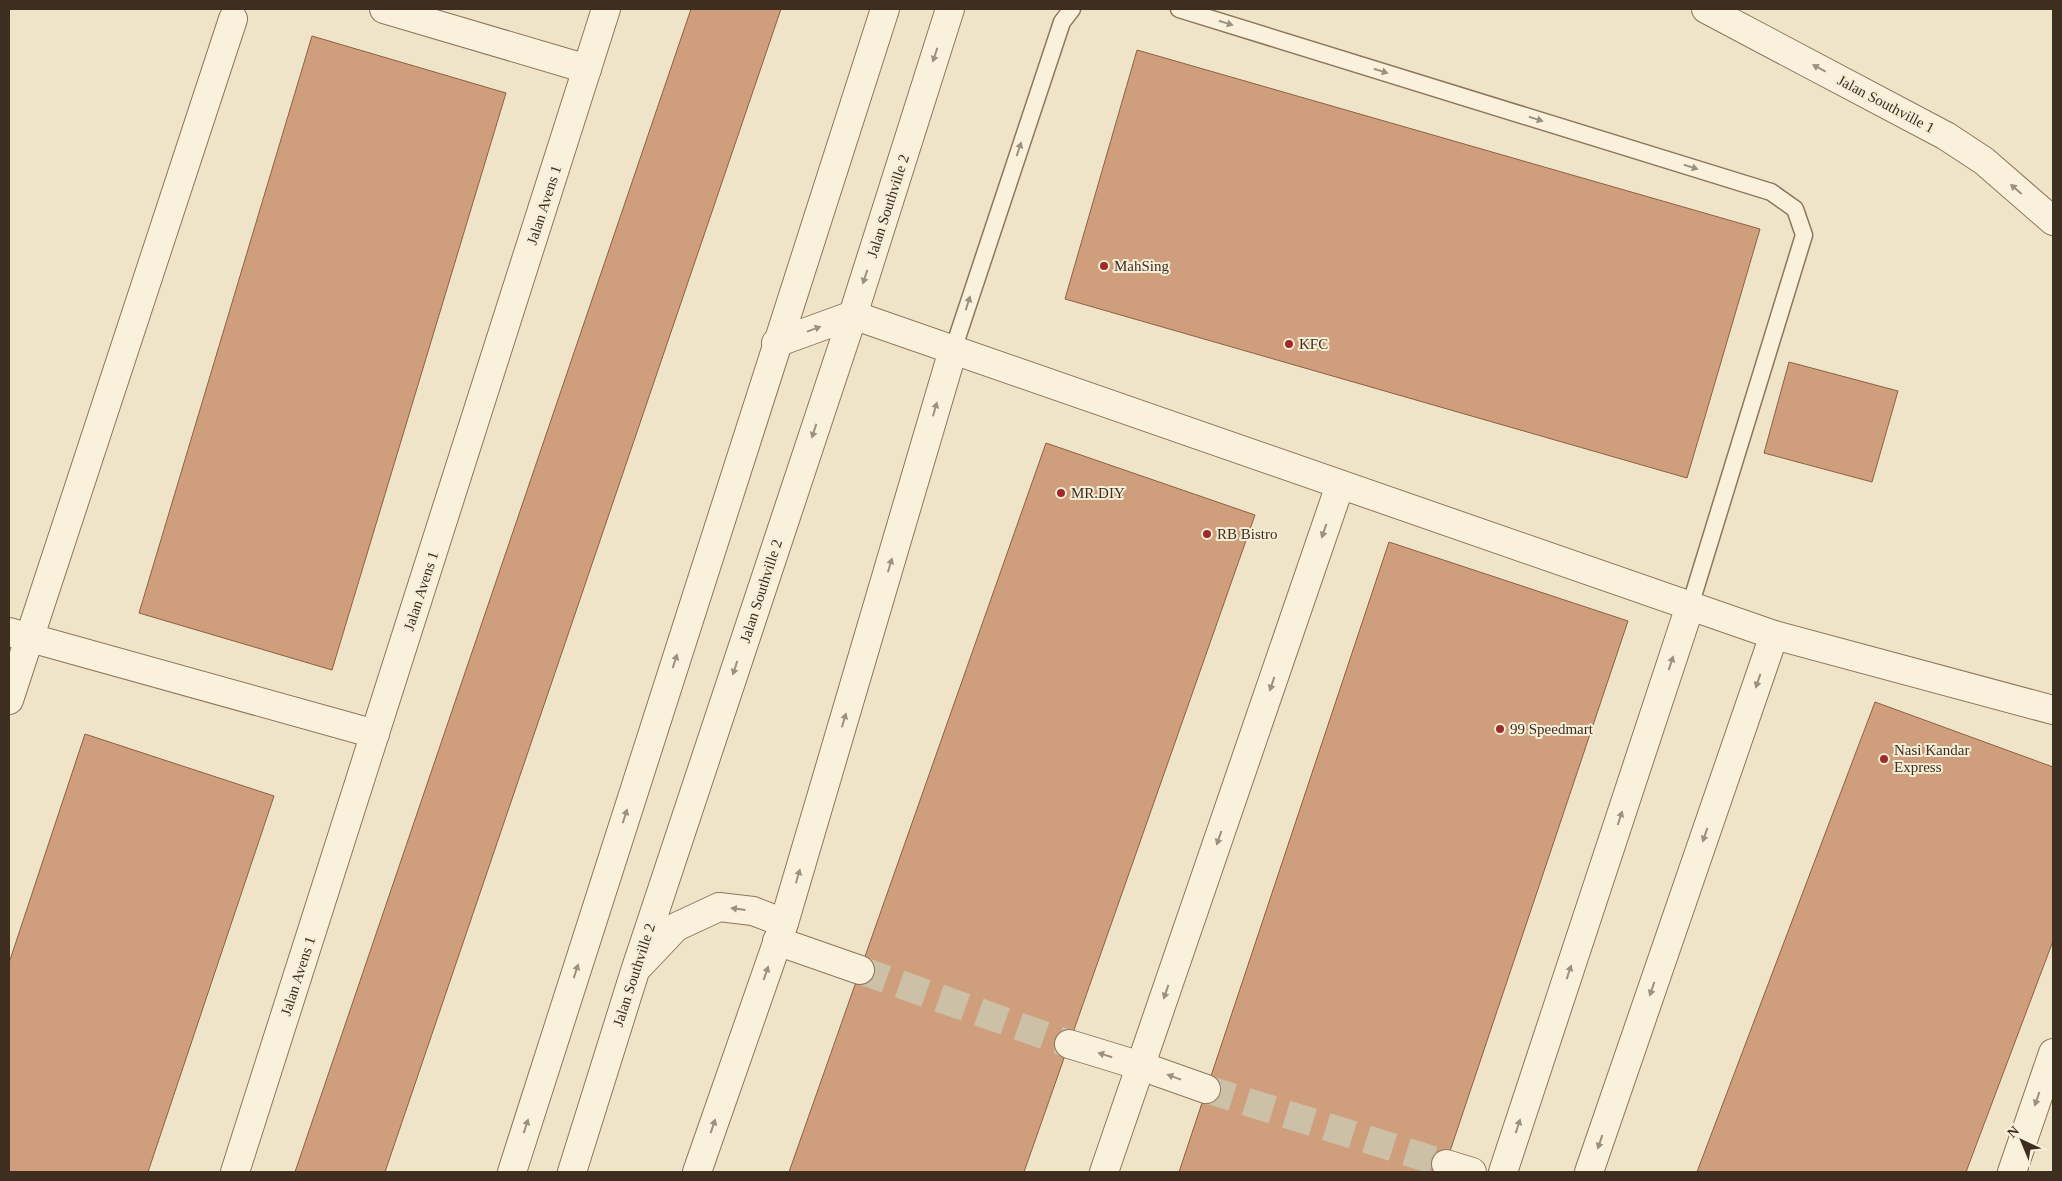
<svg xmlns="http://www.w3.org/2000/svg" width="2062" height="1181" viewBox="0 0 2062 1181" font-family="Georgia,serif">
<style>
.building{fill:#cf9f7d;stroke:#8d5f41}
.lines{fill:none;stroke-linecap:round;stroke-linejoin:round}
.street-tunnel{stroke:#ccc0a6;stroke-width:28;stroke-dasharray:28 14;stroke-linecap:butt}
.lane-casing{stroke:#8d765c;stroke-width:19}
.street-casing{stroke:#8d765c;stroke-width:30}
.lane{stroke:#faf1dc;stroke-width:16}
.street{stroke:#faf1dc;stroke-width:28}
.oneway{fill:#9c907e}
.poi-dot{fill:#9e2a2b;stroke:#f7eed8;stroke-width:2}
.labels{text-anchor:middle;stroke-width:4;stroke-linejoin:round;paint-order:stroke}
.street-label{font-size:15px;fill:#3d2e20;stroke:#f7eed8}
.poi-label{font-size:15px;fill:#3d2e20;stroke:#f7eed8;text-anchor:start}
</style>
<rect width="100%" height="100%" fill="#f0e4c8"/>
<!-- building -->
<g class="building">
<path d="M691,9H781L385,1172H295Z"/>
<path d="M312,36L506,93L332,670L139,613Z"/>
<path d="M1137,50L1760,229L1687,478L1065,299Z"/>
<path d="M1789,362L1898,391L1872,482L1764,453Z"/>
<path d="M1046,443L1255,515L1024,1172H789Z"/>
<path d="M1389,542L1628,621L1443,1172H1179Z"/>
<path d="M1875,702L2053,767V941L1966,1172H1697Z"/>
<path d="M85,734L274,796L148,1172H9V963Z"/>
</g>
<g class="lines">
<!-- street-tunnel -->
<g class="street-tunnel">
<path d="M860,970L1069,1044"/>
<path d="M1206,1089L1446,1164"/>
</g>
<!-- lane casing -->
<g class="lane-casing">
<g id="lane">
<path d="M1179,9L1771,192L1795,209L1804,235L1690,606"/>
<path d="M953,350L1062,22L1072,9"/>
</g>
</g>
<!-- street casing -->
<g class="street-casing">
<g id="street">
<path d="M384,9L587,69"/>
<path d="M1706,9L1946,136L1984,161L2053,221"/>
<path d="M776,343L853,315L1774,635L2053,710"/>
<path d="M9,632L375,734"/>
<path d="M9,700L233,19"/>
<path d="M777,941L860,970"/>
<path d="M639,966L676,927L719,907L753,911L784,923"/>
<path d="M1069,1044L1141,1066L1206,1089"/>
<path d="M1446,1164L1472,1172"/>
<path d="M235,1172L606,9"/>
<path d="M512,1172L885,9"/>
<path d="M572,1172L635,971L853,315L950,9"/>
<path d="M697,1172L784,923L953,350"/>
<path d="M1104,1172L1340,485"/>
<path d="M1503,1172L1690,606"/>
<path d="M1589,1172L1774,635"/>
<path d="M2012,1172L2053,1053"/>
</g>
</g>
<!-- lane -->
<use href="#lane" class="lane"/>
<!-- street -->
<use href="#street" class="street"/>
</g>
<!-- one-way arrows -->
<defs><path id="oneway-solid" d="M-6-.8H1V-3.2L6.5 0L1 3.2V.8H-6Z" transform="scale(1.25)"/></defs>
<g class="oneway">
<use href="#oneway-solid" transform="translate(1226 23) rotate(17)"/>
<use href="#oneway-solid" transform="translate(935 55) rotate(108)"/>
<use href="#oneway-solid" transform="translate(1819 68) rotate(-152)"/>
<use href="#oneway-solid" transform="translate(1381 71) rotate(17)"/>
<use href="#oneway-solid" transform="translate(1536 119) rotate(17)"/>
<use href="#oneway-solid" transform="translate(1019 149) rotate(-72)"/>
<use href="#oneway-solid" transform="translate(1691 167) rotate(17)"/>
<use href="#oneway-solid" transform="translate(2016 189) rotate(-139)"/>
<use href="#oneway-solid" transform="translate(865 277) rotate(108)"/>
<use href="#oneway-solid" transform="translate(968 303) rotate(-72)"/>
<use href="#oneway-solid" transform="translate(814 329) rotate(-20)"/>
<use href="#oneway-solid" transform="translate(935 409) rotate(-74)"/>
<use href="#oneway-solid" transform="translate(814 431) rotate(108)"/>
<use href="#oneway-solid" transform="translate(1324 531) rotate(109)"/>
<use href="#oneway-solid" transform="translate(890 565) rotate(-74)"/>
<use href="#oneway-solid" transform="translate(675 661) rotate(-72)"/>
<use href="#oneway-solid" transform="translate(1671 663) rotate(-72)"/>
<use href="#oneway-solid" transform="translate(735 668) rotate(108)"/>
<use href="#oneway-solid" transform="translate(1758 681) rotate(109)"/>
<use href="#oneway-solid" transform="translate(1272 684) rotate(109)"/>
<use href="#oneway-solid" transform="translate(844 720) rotate(-74)"/>
<use href="#oneway-solid" transform="translate(625 816) rotate(-72)"/>
<use href="#oneway-solid" transform="translate(1620 818) rotate(-72)"/>
<use href="#oneway-solid" transform="translate(1705 835) rotate(109)"/>
<use href="#oneway-solid" transform="translate(1219 838) rotate(109)"/>
<use href="#oneway-solid" transform="translate(798 876) rotate(-74)"/>
<use href="#oneway-solid" transform="translate(738 909) rotate(-173)"/>
<use href="#oneway-solid" transform="translate(576 971) rotate(-72)"/>
<use href="#oneway-solid" transform="translate(1569 972) rotate(-72)"/>
<use href="#oneway-solid" transform="translate(766 973) rotate(-71)"/>
<use href="#oneway-solid" transform="translate(1652 989) rotate(109)"/>
<use href="#oneway-solid" transform="translate(1166 992) rotate(109)"/>
<use href="#oneway-solid" transform="translate(1105 1055) rotate(-163)"/>
<use href="#oneway-solid" transform="translate(1174 1077) rotate(-160)"/>
<use href="#oneway-solid" transform="translate(2037 1099) rotate(109)"/>
<use href="#oneway-solid" transform="translate(526 1126) rotate(-72)"/>
<use href="#oneway-solid" transform="translate(713 1126) rotate(-71)"/>
<use href="#oneway-solid" transform="translate(1518 1126) rotate(-72)"/>
<use href="#oneway-solid" transform="translate(1600 1142) rotate(109)"/>
</g>
<!-- markers -->
<g class="poi-dot">
<circle cx="1104" cy="266" r="5"/>
<circle cx="1289" cy="344" r="5"/>
<circle cx="1061" cy="493" r="5"/>
<circle cx="1207" cy="534" r="5"/>
<circle cx="1500" cy="729" r="5"/>
<circle cx="1884" cy="759" r="5"/>
</g>
<g class="labels">
<!-- street labels -->
<g class="street-label">
<text transform="translate(1886 104) rotate(28)" y="5">Jalan Southville 1</text>
<text transform="translate(544 205) rotate(-72)" y="5">Jalan Avens 1</text>
<text transform="translate(888 206) rotate(-72)" y="5">Jalan Southville 2</text>
<text transform="translate(421 591) rotate(-72)" y="5">Jalan Avens 1</text>
<text transform="translate(761 591) rotate(-72)" y="5">Jalan Southville 2</text>
<text transform="translate(634 975) rotate(-72)" y="5">Jalan Southville 2</text>
<text transform="translate(298 976) rotate(-72)" y="5">Jalan Avens 1</text>
</g>
<!-- poi labels -->
<g class="poi-label">
<text x="1114" y="271">MahSing</text>
<text x="1299" y="349">KFC</text>
<text x="1071" y="498">MR.DIY</text>
<text x="1217" y="539">RB Bistro</text>
<text x="1510" y="734">99 Speedmart</text>
<text x="1894" y="755">Nasi Kandar<tspan x="1894" dy="17">Express</tspan></text>
</g>
</g>
<!-- border -->
<rect width="2062" height="1181" fill="none" stroke="#3d2e20" stroke-width="20"/>
<!-- north arrow -->
<g transform="translate(2022 1141) rotate(316)" stroke="#f7eed8" stroke-width="4" paint-order="stroke">
<path d="M0-4L9 19L0 12L-9 19Z" fill="#3d2e20"/>
<text y="-8" font-size="14" font-weight="bold" text-anchor="middle" fill="#3d2e20">N</text>
</g>
</svg>
